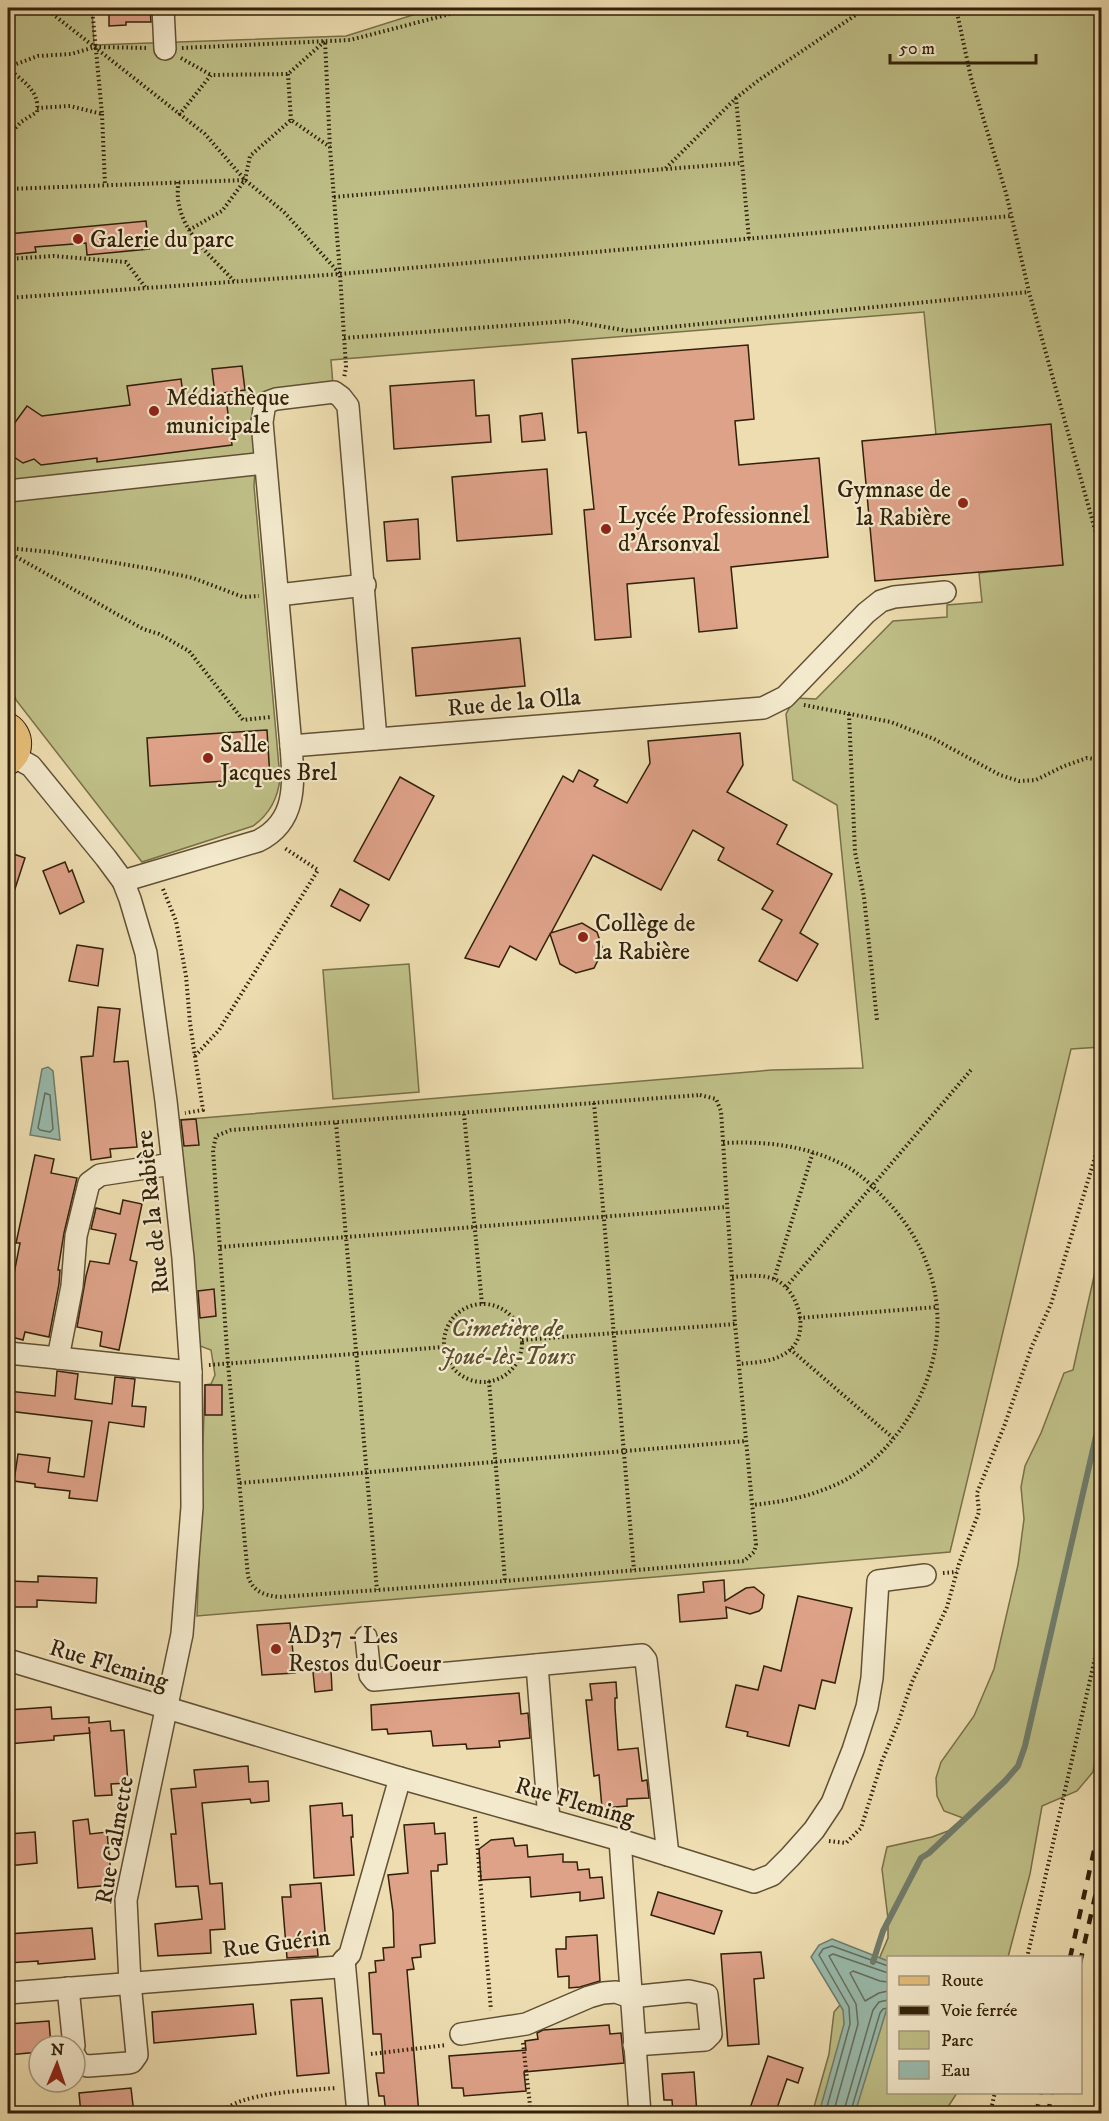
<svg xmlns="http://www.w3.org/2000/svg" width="1109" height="2121" viewBox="0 0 1109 2121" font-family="'IM FELL DW Pica',serif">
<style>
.green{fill:#bfbf87;stroke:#787048;stroke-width:1.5}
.water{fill:#99bbad;stroke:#707d6c;stroke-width:1.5}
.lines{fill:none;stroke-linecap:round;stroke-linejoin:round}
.shore{stroke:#666e5c;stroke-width:1.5}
.stream{stroke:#707d6c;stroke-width:6}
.building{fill:#dea289;stroke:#32210a;stroke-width:1.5}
.minor-casing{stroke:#615034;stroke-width:24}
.major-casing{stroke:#32210a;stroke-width:28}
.path{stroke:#32210a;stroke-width:4;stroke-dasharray:1.5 3;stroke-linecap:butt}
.minor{stroke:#f3e9cc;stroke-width:21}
.major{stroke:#e6be78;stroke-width:26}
.rail{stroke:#32210a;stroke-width:4.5;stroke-dasharray:10 10;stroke-linecap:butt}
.poi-dot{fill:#8f2418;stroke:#f3e9cc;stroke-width:2}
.labels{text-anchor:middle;stroke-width:4.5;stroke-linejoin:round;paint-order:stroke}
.poi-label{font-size:24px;fill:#32210a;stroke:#f3e9cc;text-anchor:start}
.street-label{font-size:24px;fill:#32210a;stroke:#f3e9cc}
.park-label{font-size:24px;font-style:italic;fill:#5c5030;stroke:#f3e9cc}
</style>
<rect width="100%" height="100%" fill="#edddb0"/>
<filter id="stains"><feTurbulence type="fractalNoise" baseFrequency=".00333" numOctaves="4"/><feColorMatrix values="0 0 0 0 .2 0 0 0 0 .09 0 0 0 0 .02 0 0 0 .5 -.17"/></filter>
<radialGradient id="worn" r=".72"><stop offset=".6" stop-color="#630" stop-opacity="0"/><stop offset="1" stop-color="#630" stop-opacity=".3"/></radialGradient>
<!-- green -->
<g class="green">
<path d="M8,8H92L94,45L346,36L435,8H1101V1047L1071,1049L950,1552L197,1616L205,1385L211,1384L215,1375L211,1350L200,1346L178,1120L772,1070L863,1068L837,805L793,780L786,714L795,698L816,699L893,621L947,617V605L982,602L979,573L1063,564L936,435L924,312L331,360L333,385L278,390L257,441L254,486L280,778C278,799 270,814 253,826L142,862L16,700L8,676Z"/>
<path d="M409,964L419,1092L333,1099L323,970Z"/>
<path d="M1101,1245L1102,1726L1093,1772L1077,1791L1042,1806L1030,1874L1008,1957L888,1958V2092L957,2093L944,2113L812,2114L829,2054L834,2012L879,1959L888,1938V1919L882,1869L887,1847L932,1837L948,1831L963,1818L944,1811L937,1796L936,1778L941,1762L974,1716L994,1669L1018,1565L1024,1519L1021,1487L1025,1466L1041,1433L1064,1373L1073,1370Z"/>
</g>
<!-- water -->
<g class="water">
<path d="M48,1067L53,1071L60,1140L30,1135L42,1069Z"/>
<path d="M832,1939L888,1961V2005L855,2113H819L844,2024L843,2010L811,1957L819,1945Z"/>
</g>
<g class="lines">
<!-- shore -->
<g class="shore">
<path d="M45,1093L50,1095L53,1129L50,1132L40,1130L38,1128Z"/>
<path d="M888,1982L880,1981L853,1971L850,1973L865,2001L879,1993L888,1991"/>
<path d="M825,2114L850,2024L849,2007L819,1955L823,1949L832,1946L888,1966"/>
<path d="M833,2114L858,2024L856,2004L829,1956L833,1954L888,1973"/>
<path d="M843,2114L873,2010L879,2002L888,2000"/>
<path d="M850,2114L880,2013L883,2009L888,2008"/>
</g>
<!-- stream -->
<path class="stream" d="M873,1962L883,1931L921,1858L929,1853L1005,1781L1018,1766L1025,1746L1102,1410"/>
</g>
<!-- building -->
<g class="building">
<path d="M109,8H150L151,22H126V25L109,26Z"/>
<path d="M146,221L149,249L87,255L86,243L35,247L36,252L8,255V234Z"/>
<path d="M748,345L754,419L735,421L739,465L819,458L828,557L731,567L737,628L699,632L694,578L627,584L631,637L595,640L584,510L594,509L586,432L578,433L572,359Z"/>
<path d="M242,366L245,390L215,394L212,369Z"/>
<path d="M181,379L184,403L226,398L232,445L97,462V458L41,465L34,459L23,463L14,457L12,451L13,443L8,439V432L27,406L42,416L130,405L127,386Z"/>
<path d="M474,380L476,416L489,415L491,442L394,449L390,386Z"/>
<path d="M542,413L545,440L522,442L520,416Z"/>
<path d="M1051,424L1063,565L875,581L862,441Z"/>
<path d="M547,469L552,534L457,541L452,477Z"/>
<path d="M418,519L420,559L387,561L384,522Z"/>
<path d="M520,638L525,686L416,696L412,648Z"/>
<path d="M267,730L270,778L150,786L147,738Z"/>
<path d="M740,733L743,765L727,792L787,825L777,844L832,874L800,933L818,944L797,981L759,961L782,920L762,909L773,891L718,860L724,848L693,830L661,890L593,855L551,933L582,923L597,932L603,950L594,968L576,973L560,964L550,934L536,960L510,946L499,967L465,958L563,776L573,782L579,770L598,780L594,786L627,803L650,763L648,741Z"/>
<path d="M400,777L434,796L389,880L354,861Z"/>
<path d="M8,852L25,858L11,901L8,900Z"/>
<path d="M65,862L69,872L72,870L84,902L60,914L43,871Z"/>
<path d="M340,889L369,905L360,921L331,906Z"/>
<path d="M77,945L103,949L98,986L69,981Z"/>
<path d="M98,1007L120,1009L114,1062L128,1061L137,1147L110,1149L111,1157L91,1160L81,1057L93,1056Z"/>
<path d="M196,1119L199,1145L184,1146L181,1120Z"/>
<path d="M35,1155L54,1159L51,1173L77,1178L64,1233L58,1270H60L59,1284L49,1337L25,1332L23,1340L8,1336V1320L14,1290L11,1289L20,1243H16Z"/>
<path d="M123,1200L142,1204L130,1260L137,1262L119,1350L100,1346L102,1332L77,1327L86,1276L90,1261L109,1264L116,1234L91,1229L96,1208L120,1214Z"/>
<path d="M214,1289L216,1316L200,1318L198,1291Z"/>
<path d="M57,1371L78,1374L75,1399L112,1404L115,1377L135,1379L132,1406L146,1407L144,1427L109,1422L97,1501L69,1498L70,1491L35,1487V1484L14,1481L18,1454L50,1458L48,1472L84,1477L92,1421L8,1411V1391L55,1396Z"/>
<rect x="205" y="1385" width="17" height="30"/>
<path d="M38,1576L97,1578L96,1603L37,1600V1607H8V1581L38,1582Z"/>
<path d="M724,1580L725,1601L746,1588L754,1587L764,1595L762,1608L759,1611L750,1614L726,1607L727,1618L680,1622L678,1595L704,1592L703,1582Z"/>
<path d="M798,1596L852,1608L835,1683L822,1680L815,1709L799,1705L789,1746L747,1736L748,1732L726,1727L736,1685L758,1690L764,1666L781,1671Z"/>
<path d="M290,1623L295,1673L262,1675L257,1625Z"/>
<path d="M331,1670L332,1690L315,1692L313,1672Z"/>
<path d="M616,1682L617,1698H615V1708L618,1750L638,1748L642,1781L647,1780L649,1798L627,1799V1806L602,1808L599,1775L594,1776L586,1700H592L590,1684Z"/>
<path d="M519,1693L521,1714L528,1713L530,1738L499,1741L500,1747L467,1749L466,1744L433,1746L431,1731L388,1734L387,1729L372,1730L371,1705Z"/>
<path d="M51,1707L52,1719L89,1717V1723L110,1721L111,1731L124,1730L128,1783L111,1784L112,1795L95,1796L89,1727L90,1733L54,1736V1740L8,1744V1710Z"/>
<path d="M248,1766L249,1782L268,1781L269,1801L251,1803L250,1799L202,1803L210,1884L222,1883L225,1929L210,1930L211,1953L158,1956L155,1924L202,1919L198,1886L176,1887L171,1834H176L171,1789L196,1787L194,1770Z"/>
<path d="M342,1803L343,1816L352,1815L353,1837H351L354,1875L314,1878L310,1806Z"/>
<path d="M88,1819L90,1834L107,1832L112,1885L78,1888L73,1821Z"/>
<path d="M434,1823L435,1834L445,1833L447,1864L438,1865V1871H431L435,1943L420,1945L421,1957L412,1958L414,1969L407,1970L419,2114H386L384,2096H379L376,2073H384L381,2034H373L369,1973L376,1972L375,1961L384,1960L383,1948L394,1947L393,1912L388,1875L408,1873L404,1825Z"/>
<path d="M35,1832L37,1863L8,1866V1834Z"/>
<path d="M513,1838L515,1846L527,1845L528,1857L563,1854V1862H577L578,1870L589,1869L590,1878L602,1877L604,1898L580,1901V1892L531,1897L530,1877L481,1880L479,1849L491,1840Z"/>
<path d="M321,1883L326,1943L317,1944L318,1956L287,1958L282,1897H291L290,1885Z"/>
<path d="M658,1892L722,1911L714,1934L651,1915Z"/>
<path d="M92,1928L95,1959L38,1964V1961L8,1963V1934Z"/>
<path d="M597,1935L600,1981L580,1987L569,1988V1976L558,1977L556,1949H566V1937Z"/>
<path d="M761,1952L764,1978L754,1979L759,2044L728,2046L721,1954Z"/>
<path d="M322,1998L329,2073L297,2076L291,2000Z"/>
<path d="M253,2004L256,2034L154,2043L152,2012Z"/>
<path d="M49,2021L51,2046H39V2052L8,2055V2024Z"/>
<path d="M609,2025L610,2034L621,2033L624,2063L524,2072L526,2091L464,2096L463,2088H452L449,2056L526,2050L525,2041L538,2039L537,2033L543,2030Z"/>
<path d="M768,2056L803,2068L798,2083L787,2079L775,2114H748Z"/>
<path d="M694,2072L697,2114H673L672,2100H664L662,2074Z"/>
<path d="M131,2088L134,2114H81L79,2093Z"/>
</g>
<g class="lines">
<!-- minor casing -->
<g class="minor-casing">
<g id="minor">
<path d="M163,8L165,49"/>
<path d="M8,491L265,463"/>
<path d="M278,595L365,585"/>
<path d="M291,746L262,422L265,403L276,399L334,392L341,397L348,406L376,739"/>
<path d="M15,757L31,766L106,858L123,881L130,899L146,953L166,1101L183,1258L191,1372L192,1507L182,1634L126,1900L130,1983L137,2055L132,2062L128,2063L88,2066L80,2064L75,2056"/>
<path d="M123,881L258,841C297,822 294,784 291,746L763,708L785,697L866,613L881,601L894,597L945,592"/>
<path d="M172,1164L100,1175L89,1183L76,1236L72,1286L58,1358L191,1372"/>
<path d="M8,1353L58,1358"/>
<path d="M366,1637L370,1675L374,1680L642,1655L646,1660L668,1855"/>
<path d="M8,1660L400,1778L620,1840L754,1882L772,1875L790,1857L814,1830L832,1803L853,1750L867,1707L872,1678L878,1581L925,1575"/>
<path d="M537,1665L549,1820"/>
<path d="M620,1840L640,2114"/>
<path d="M344,1960L358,2114"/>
<path d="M68,1988L74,2046"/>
<path d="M8,1993L338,1967L350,1954L400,1778"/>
<path d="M461,2034L526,2024L589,1997L603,1993L616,1992L630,1997L689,1991L707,1995L711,2034L705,2040L634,2045"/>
</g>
</g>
<!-- major casing -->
<g class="major-casing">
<path id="major" d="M8,726C22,735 21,753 8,762"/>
</g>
<!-- path -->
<g class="path">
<path d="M45,8L205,134L245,180L284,212L340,274L346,367L344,378"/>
<path d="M956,8L971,78L1006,193L1029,292L1102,555"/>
<path d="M182,48L350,40L473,8"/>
<path d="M181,58L211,75"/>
<path d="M8,67L38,56L71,54L95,47L148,48"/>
<path d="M8,68C22,81 40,90 37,112L21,122L8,136"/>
<path d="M288,74L291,120"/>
<path d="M736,98L749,239"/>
<path d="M37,108L70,106L102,114L92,8"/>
<path d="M102,114L105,185"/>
<path d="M179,115L211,75L288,74L325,41L330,148L340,273"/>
<path d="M666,169L742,163"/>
<path d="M178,182C178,189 177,198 179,205C185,236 214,259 234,281"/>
<path d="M8,189L245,180"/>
<path d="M334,197L665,169L736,98L759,80L866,8"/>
<path d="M189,230L222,211L245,180L250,156L291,120L330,147"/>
<path d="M8,259L54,256L126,262L145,287"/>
<path d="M8,298L340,274L1011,216"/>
<path d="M344,338L569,321L629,331L1029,292"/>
<path d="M8,548L50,552L152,569L193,578L243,597L259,596"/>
<path d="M8,552L143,629L159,634L189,651L243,720L271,717"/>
<path d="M804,705L891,722L934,739L1000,775L1019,781L1036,780L1064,766L1087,758L1102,760"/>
<path d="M849,714L855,852L864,897L877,1020"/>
<path d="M163,889L176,921L186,976L190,1023L203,1110L185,1113"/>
<path d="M195,1056L219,1030L318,870L283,847"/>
<path d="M700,1095L716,1099L721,1111L735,1324L756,1545L754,1552L744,1561L505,1581L279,1597C264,1595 253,1592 248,1576L228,1364L213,1150L216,1136L231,1130Z"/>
<path d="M594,1103L634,1570"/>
<path d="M464,1114L482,1304"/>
<path d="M336,1123L377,1590"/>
<path d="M723,1143C765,1141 804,1145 842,1164C858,1172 872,1185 884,1198C943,1258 954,1337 913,1410C896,1440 868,1471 835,1485C809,1497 781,1502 752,1505"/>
<path d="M220,1247L727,1207"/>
<path d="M732,1277C746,1276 761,1274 774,1279C797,1288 810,1329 792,1348C778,1362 758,1362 739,1364"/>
<path d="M774,1279L813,1152"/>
<path d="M786,1287L971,1070"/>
<circle cx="483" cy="1343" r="39"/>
<path d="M799,1318L937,1307"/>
<path d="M522,1340L735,1324"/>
<path d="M790,1349L893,1438"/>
<path d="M209,1365L444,1347"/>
<path d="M489,1381L505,1581"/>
<path d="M240,1483L746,1441"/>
<path d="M943,1573L957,1572"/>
<path d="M475,1817L491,2010"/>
<path d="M829,1841L846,1843L861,1828L882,1761L898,1723L912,1682L947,1607L959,1564L979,1512L977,1493L1005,1424L1032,1346L1051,1304L1102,1134"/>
<path d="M1027,1958L1102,1627"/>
<path d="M523,2043L531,2114"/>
<path d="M371,2054L447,2045"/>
<path d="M221,2114C235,2092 312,2090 337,2088"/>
<path d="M990,2114L995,2092"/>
</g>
<!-- minor -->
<use href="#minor" class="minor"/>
<!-- major -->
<use href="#major" class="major"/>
<!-- rail -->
<g class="rail">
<path d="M1070,1958L1102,1815"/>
<path d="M1080,1963L1102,1866"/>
<path d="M1036,2114L1041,2092"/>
<path d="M1048,2114L1052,2092"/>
</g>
</g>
<!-- markers -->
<g class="poi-dot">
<circle cx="78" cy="239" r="6"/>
<circle cx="154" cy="411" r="6"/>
<circle cx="963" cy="503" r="6"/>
<circle cx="606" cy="529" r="6"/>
<circle cx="208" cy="758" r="6"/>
<circle cx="583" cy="937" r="6"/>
<circle cx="276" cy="1649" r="6"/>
</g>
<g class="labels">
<!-- poi labels -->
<g class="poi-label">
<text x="90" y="247">Galerie du parc</text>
<text x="166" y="405">Médiathèque<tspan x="166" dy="28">municipale</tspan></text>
<text x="951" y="497" text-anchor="end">Gymnase de<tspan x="951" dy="28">la Rabière</tspan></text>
<text x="618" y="523">Lycée Professionnel<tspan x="618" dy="28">d'Arsonval</tspan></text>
<text x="220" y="752">Salle<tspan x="220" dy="28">Jacques Brel</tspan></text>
<text x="595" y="931">Collège de<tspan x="595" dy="28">la Rabière</tspan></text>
<text x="288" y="1643">AD37 - Les<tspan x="288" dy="28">Restos du Coeur</tspan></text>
</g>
<!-- street labels -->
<g class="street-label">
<text transform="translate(514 702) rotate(-5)" y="8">Rue de la Olla</text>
<text transform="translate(152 1212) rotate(-96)" y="8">Rue de la Rabière</text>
<text transform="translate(109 1664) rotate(17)" y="8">Rue Fleming</text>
<text transform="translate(575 1801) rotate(16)" y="8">Rue Fleming</text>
<text transform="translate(114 1840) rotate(-80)" y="8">Rue Calmette</text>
<text transform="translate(276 1943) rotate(-7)" y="8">Rue Guérin</text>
</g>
<!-- park labels -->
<g class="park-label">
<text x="507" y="1336">Cimetière de<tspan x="507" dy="28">Joué-lès-Tours</tspan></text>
</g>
</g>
<!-- margin -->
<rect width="1109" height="2121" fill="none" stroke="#edddb0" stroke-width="30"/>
<rect x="9" y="9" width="1091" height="2103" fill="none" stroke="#32210a" stroke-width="3"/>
<rect x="15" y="15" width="1079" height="2091" fill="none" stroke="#32210a" stroke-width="1.5"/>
<!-- legend -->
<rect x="887" y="1956" width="195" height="138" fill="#f3e9cc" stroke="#a6997e" stroke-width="1.5"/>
<rect x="899" y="1976" width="30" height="9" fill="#e6be78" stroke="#a6997e" stroke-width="1.5"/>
<text x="941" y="1986" font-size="18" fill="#32210a">Route</text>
<rect x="899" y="2006" width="30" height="9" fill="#32210a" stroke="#a6997e" stroke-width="1.5"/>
<text x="941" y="2016" font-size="18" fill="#32210a">Voie ferrée</text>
<rect x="899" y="2031" width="30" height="18" fill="#bfbf87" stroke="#a6997e" stroke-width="1.5"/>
<text x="941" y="2046" font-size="18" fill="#32210a">Parc</text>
<rect x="899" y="2061" width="30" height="18" fill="#99bbad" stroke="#a6997e" stroke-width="1.5"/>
<text x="941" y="2076" font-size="18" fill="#32210a">Eau</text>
<!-- north arrow -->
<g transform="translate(57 2064) rotate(2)"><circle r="28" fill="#f3e9cc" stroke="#a6997e" stroke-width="1.5"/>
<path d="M0-4.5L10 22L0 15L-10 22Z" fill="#8f2418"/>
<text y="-9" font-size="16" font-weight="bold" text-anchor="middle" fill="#32210a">N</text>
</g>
<!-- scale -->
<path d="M890 54v9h146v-9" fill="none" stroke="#32210a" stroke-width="3"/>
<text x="899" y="54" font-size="18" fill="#32210a" stroke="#f3e9cc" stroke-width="4.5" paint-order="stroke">50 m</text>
<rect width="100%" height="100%" filter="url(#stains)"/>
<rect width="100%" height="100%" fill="url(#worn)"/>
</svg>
